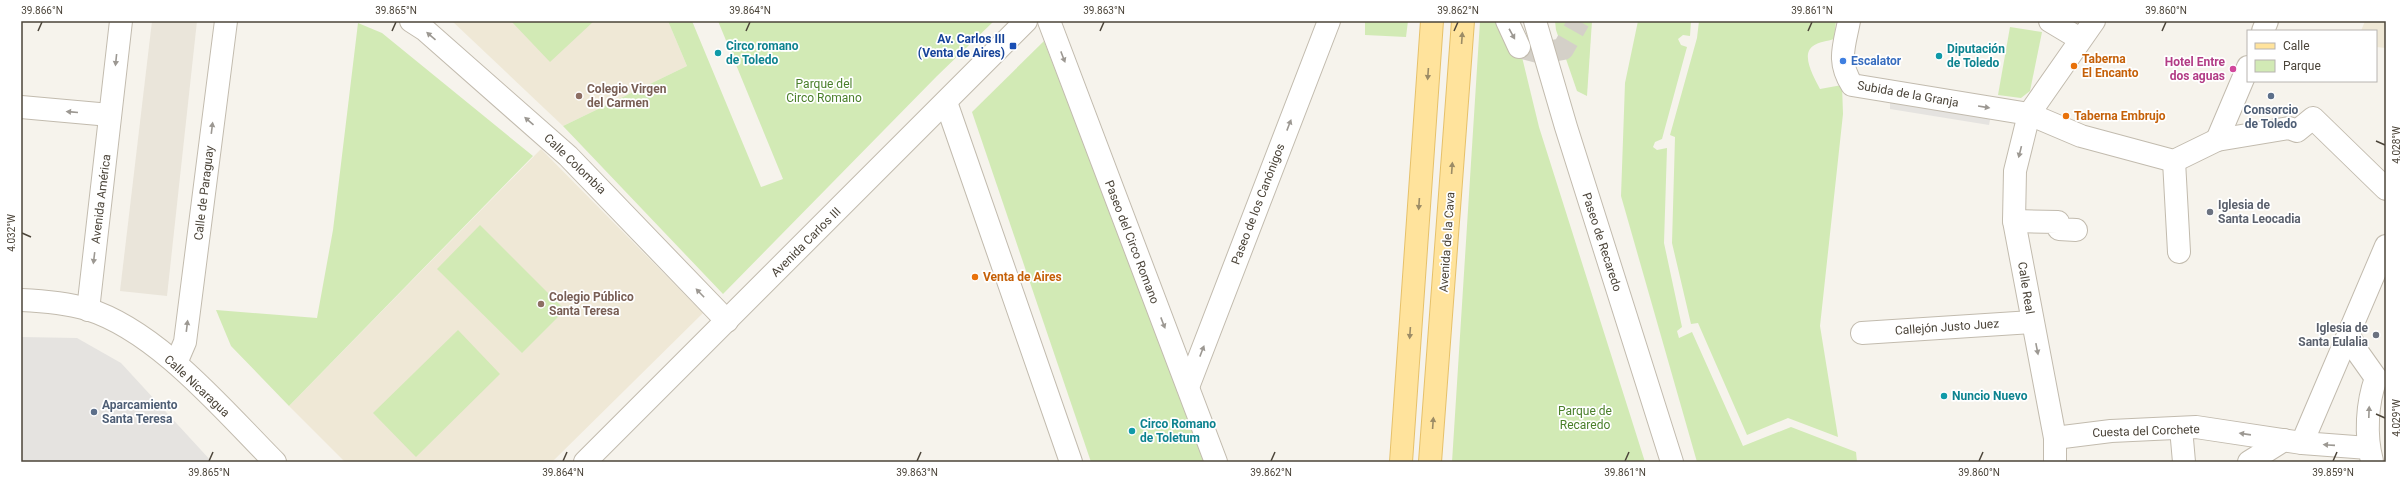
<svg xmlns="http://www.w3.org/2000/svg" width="2407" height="483" viewBox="0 0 2407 483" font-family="Roboto,sans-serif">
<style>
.residential{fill:#eae5da}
.education{fill:#efe8d6}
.green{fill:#d2eab5}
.parking{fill:#e5e3e0}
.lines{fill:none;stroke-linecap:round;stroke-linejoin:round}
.minor-tunnel{stroke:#d4d0c8;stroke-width:22;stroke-dasharray:22 11;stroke-linecap:butt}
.minor-casing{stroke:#c2bbae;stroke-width:24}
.major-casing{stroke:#e6c16a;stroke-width:24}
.minor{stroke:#fff;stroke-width:22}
.major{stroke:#ffe39c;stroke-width:22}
.oneway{fill:#9c9892}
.oneway2{fill:#9c8c66}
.ticks{fill:none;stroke:#4b4439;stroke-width:1.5}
.transit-dot{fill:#1a4fb4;stroke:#fff;stroke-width:1.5}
.culture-dot{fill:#0f9aa8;stroke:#fff;stroke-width:1.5}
.shop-dot{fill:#3f7fe0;stroke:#fff;stroke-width:1.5}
.food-dot{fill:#e8710a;stroke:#fff;stroke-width:1.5}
.hotel-dot{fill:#d1479c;stroke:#fff;stroke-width:1.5}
.education-dot{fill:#8d6e63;stroke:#fff;stroke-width:1.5}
.service-dot{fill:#5c6f8a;stroke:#fff;stroke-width:1.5}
.worship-dot{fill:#6b7280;stroke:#fff;stroke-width:1.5}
.labels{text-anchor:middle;stroke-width:3.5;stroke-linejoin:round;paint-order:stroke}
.transit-label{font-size:12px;font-weight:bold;fill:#164399;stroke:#fff;text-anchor:end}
.culture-label{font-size:12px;font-weight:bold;fill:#0d838f;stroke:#fff;text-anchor:start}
.food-label{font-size:12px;font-weight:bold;fill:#c56008;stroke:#fff;text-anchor:start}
.shop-label{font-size:12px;font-weight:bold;fill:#366cbe;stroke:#fff;text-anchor:start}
.hotel-label{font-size:12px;font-weight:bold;fill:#b23c85;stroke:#fff;text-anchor:end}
.park-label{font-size:12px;fill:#4a7f2a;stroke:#fff}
.education-label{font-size:12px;font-weight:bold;fill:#785e54;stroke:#fff;text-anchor:start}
.street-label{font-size:12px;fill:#4b4439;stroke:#fff}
.service-label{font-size:12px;font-weight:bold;fill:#4e5e75;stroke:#fff}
.worship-label{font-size:12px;font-weight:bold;fill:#5b616d;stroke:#fff;text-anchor:start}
.neatline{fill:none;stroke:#4b4439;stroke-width:1.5}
.ticks-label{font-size:10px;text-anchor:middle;fill:#4b4439}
</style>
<rect width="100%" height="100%" fill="#f6f3ec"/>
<!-- residential -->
<path class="residential" d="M152,21H197L167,296L120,291Z"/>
<!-- education -->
<g class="education">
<path d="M452,21H668L687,66L563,126Z"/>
<path d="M2365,21H2386V48L2376,47V31H2361Z"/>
<path d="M541,149L703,313L552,462H345L289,406Z"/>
</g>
<!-- green -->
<g class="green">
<path d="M511,21H594L550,62Z"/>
<path d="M668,21H692L761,187L783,179L718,21H994L937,76L723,294L563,126L687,66Z"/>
<path d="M1365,21H1408L1406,37L1365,35Z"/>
<path d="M1480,21H1500L1522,57L1539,127L1645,462H1452Z"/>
<path d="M1555,21H1592L1587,96L1577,91L1556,30Z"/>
<path d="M1638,21H1691L1690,36L1683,35L1678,39L1681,45L1687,47L1662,139L1655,142L1653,147L1657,150L1667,148L1664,243L1682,327L1677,331L1679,338L1692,332L1743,446L1791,427L1856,452L1857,462H1697L1621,196L1625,83Z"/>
<path d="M1699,21H1836L1834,39C1828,41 1818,42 1813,46C1800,55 1815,79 1820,89L1842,85L1843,114L1820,326L1838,437L1788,418L1747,435L1698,323L1691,324L1672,243L1675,137L1670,135L1697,38Z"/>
<path d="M358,23L382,33L533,156L289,406L231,346L216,310L317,318L333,230Z"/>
<path d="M2010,27L2042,32L2030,91L2021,98L1998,95Z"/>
<path d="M1044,41L1207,462H1091L972,112Z"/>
<path d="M480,225L565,310L522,353L437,269Z"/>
<path d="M458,330L500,374L416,457L373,413Z"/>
</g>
<!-- parking -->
<g class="parking">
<path d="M1890,99L1991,115L1989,125L1890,109Z"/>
<path d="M21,337L77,338L121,363L212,462H21Z"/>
</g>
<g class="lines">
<!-- minor-tunnel -->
<path class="minor-tunnel" d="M1519,47L1542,53L1563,49L1579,21"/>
<!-- minor casing -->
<g class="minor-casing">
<g id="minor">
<path d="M411,21L425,30L568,156L727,321"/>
<path d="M1049,21L1216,462"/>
<path d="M1507,21L1519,47"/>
<path d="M1535,21L1566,127L1672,462"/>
<path d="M1849,21C1844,47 1837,61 1852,85L2029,114L2081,136L2174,161L2217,140L2289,128L2297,131L2313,118L2386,189"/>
<path d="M2050,21L2080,39"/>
<path d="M2263,31L2267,21"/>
<path d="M946,102L1071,462"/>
<path d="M21,107L110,115"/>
<path d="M2217,140L2248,67"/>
<path d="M2174,161L2179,252"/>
<path d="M2014,221L2058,222L2059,229L2076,230"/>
<path d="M21,300C43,301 66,303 87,309C158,331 224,411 275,462"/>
<path d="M88,310L121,21"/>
<path d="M1862,333L2032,322"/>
<path d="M2349,335L2359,354L2376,378"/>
<path d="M176,363L185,342L226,21"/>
<path d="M1188,387L1329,21"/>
<path d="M2181,428L2184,462"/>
<path d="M2055,438L2111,431L2196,427L2302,443L2368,448"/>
<path d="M2302,443L2386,246"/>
<path d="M2372,461C2365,435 2367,403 2376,378"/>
<path d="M585,462L1026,21"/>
<path d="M2055,462V438L2014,221L2015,171L2029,114L2094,21"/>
<path d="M2249,462L2284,440"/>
</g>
</g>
<!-- major casing -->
<g class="major-casing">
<g id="major">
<path d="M1401,462L1432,21"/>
<path d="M1430,462L1463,21"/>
</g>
</g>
<!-- minor -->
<use href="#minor" class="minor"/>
<!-- major -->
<use href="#major" class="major"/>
</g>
<!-- one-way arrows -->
<defs><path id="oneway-solid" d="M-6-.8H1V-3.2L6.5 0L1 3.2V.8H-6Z"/></defs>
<g class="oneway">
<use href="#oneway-solid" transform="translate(1512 34) rotate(61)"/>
<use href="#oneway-solid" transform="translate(431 36) rotate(-139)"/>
<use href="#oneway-solid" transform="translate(1063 57) rotate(69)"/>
<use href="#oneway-solid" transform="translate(116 60) rotate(96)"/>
<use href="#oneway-solid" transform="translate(1984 107) rotate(9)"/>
<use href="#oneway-solid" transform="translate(72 112) rotate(-175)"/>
<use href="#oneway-solid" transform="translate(529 121) rotate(-139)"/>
<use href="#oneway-solid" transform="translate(1289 125) rotate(-69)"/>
<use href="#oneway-solid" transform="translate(212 128) rotate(-83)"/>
<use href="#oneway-solid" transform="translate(2020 152) rotate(104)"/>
<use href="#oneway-solid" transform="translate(94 258) rotate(97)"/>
<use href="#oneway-solid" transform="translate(700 293) rotate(-134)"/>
<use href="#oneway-solid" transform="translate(1163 323) rotate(69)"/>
<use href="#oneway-solid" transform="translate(187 326) rotate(-83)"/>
<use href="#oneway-solid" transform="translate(2037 349) rotate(79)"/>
<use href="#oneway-solid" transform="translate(1202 351) rotate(-69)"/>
<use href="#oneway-solid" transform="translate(2369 412) rotate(-88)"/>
<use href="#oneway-solid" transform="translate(2245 434) rotate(-172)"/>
<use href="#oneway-solid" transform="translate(2329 445) rotate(-176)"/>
</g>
<g class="oneway2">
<use href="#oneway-solid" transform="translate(1462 38) rotate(-86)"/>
<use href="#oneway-solid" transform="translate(1428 74) rotate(94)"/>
<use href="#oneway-solid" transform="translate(1452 168) rotate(-86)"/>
<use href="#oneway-solid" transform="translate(1419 204) rotate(94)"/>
<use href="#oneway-solid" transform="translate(1410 333) rotate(94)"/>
<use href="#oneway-solid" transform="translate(1433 423) rotate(-86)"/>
</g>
<!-- ticks -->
<path class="ticks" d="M38,31L42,22M392,31L396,22M746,31L750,22M1100,31L1104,22M1454,31L1458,22M1808,31L1812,22M2162,31L2166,22M2376,141L2385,145M22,233L31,237M2376,414L2385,418M209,461L213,452M563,461L567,452M917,461L921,452M1271,461L1275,452M1625,461L1629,452M1979,461L1983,452M2333,461L2337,452"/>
<!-- markers -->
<rect class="transit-dot" x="1009" y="42" width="8" height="8" rx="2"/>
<g class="culture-dot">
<circle cx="718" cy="53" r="4"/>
<circle cx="1939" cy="56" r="4"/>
<circle cx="1944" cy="396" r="4"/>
<circle cx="1132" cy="431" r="4"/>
</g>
<circle class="shop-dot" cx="1843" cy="61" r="4"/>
<g class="food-dot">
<circle cx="2074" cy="66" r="4"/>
<circle cx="2066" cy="116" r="4"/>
<circle cx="975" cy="277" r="4"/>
</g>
<circle class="hotel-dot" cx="2233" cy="69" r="4"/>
<g class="education-dot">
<circle cx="579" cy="96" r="4"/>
<circle cx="541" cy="304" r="4"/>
</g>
<g class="service-dot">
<circle cx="2271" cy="96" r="4"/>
<circle cx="94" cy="412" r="4"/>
</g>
<g class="worship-dot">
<circle cx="2210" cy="212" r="4"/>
<circle cx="2376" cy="335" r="4"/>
</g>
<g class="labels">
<!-- transit labels -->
<g class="transit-label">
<text x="1005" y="43">Av. Carlos III<tspan x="1005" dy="14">(Venta de Aires)</tspan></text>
</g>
<!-- culture labels -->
<g class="culture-label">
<text x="726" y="50">Circo romano<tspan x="726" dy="14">de Toledo</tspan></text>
<text x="1947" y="53">Diputación<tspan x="1947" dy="14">de Toledo</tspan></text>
<text x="1952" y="400">Nuncio Nuevo</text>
<text x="1140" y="428">Circo Romano<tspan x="1140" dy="14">de Toletum</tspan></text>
</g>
<!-- food labels -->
<g class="food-label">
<text x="2082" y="63">Taberna<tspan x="2082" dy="14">El Encanto</tspan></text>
<text x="2074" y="120">Taberna Embrujo</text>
<text x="983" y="281">Venta de Aires</text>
</g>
<!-- shop labels -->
<g class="shop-label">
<text x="1851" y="65">Escalator</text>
</g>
<!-- hotel labels -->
<g class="hotel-label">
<text x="2225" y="66">Hotel Entre<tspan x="2225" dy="14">dos aguas</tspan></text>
</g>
<!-- park labels -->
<g class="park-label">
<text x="824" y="88">Parque del<tspan x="824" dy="14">Circo Romano</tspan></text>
<text x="1585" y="415">Parque de<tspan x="1585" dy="14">Recaredo</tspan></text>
</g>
<!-- education labels -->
<g class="education-label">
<text x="587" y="93">Colegio Virgen<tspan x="587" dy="14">del Carmen</tspan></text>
<text x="549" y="301">Colegio Público<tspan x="549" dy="14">Santa Teresa</tspan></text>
</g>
<!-- street labels -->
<g class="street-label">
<text transform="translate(1908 94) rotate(10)" y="4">Subida de la Granja</text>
<text transform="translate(575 164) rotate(44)" y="4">Calle Colombia</text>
<text transform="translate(204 193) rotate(-83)" y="4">Calle de Paraguay</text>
<text transform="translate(101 199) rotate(-83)" y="4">Avenida América</text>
<text transform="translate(1258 204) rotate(-69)" y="4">Paseo de los Canónigos</text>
<text transform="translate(806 242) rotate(-45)" y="4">Avenida Carlos III</text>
<text transform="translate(1132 242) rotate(69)" y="4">Paseo del Circo Romano</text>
<text transform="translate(1447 242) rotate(-86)" y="4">Avenida de la Cava</text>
<text transform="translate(1602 242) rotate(72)" y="4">Paseo de Recaredo</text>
<text transform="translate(2026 288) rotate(81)" y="4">Calle Real</text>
<text transform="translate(1947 327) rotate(-4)" y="4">Callejón Justo Juez</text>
<text transform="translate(197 386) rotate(43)" y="4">Calle Nicaragua</text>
<text transform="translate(2146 431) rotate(-2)" y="4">Cuesta del Corchete</text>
</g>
<!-- service labels -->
<g class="service-label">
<text x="2271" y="114">Consorcio<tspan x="2271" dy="14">de Toledo</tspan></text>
<text x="102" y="409" text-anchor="start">Aparcamiento<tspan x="102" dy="14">Santa Teresa</tspan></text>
</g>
<!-- worship labels -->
<g class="worship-label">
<text x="2218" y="209">Iglesia de<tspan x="2218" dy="14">Santa Leocadia</tspan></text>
<text x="2368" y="332" text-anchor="end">Iglesia de<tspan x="2368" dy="14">Santa Eulalia</tspan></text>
</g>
</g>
<!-- border -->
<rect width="2407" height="483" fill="none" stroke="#ffffff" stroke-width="44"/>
<!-- legend -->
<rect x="2247" y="30" width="130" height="52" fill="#ffffff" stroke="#b7b4b0"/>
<rect x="2255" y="43" width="20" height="6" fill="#ffe39c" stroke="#b7b4b0"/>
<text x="2283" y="50" font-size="12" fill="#4b4439">Calle</text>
<rect x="2255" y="60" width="20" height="12" fill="#d2eab5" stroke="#b7b4b0"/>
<text x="2283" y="70" font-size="12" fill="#4b4439">Parque</text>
<rect x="22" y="22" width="2363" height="439" class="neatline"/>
<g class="ticks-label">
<text x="42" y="14">39.866°N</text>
<text x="396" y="14">39.865°N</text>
<text x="750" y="14">39.864°N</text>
<text x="1104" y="14">39.863°N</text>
<text x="1458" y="14">39.862°N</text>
<text x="1812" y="14">39.861°N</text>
<text x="2166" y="14">39.860°N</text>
<text transform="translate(2396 145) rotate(-90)" y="4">4.028°W</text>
<text transform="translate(11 233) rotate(-90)" y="4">4.032°W</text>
<text transform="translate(2396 418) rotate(-90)" y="4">4.029°W</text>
<text x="209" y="476">39.865°N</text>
<text x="563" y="476">39.864°N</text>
<text x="917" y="476">39.863°N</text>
<text x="1271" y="476">39.862°N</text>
<text x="1625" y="476">39.861°N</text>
<text x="1979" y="476">39.860°N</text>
<text x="2333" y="476">39.859°N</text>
</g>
</svg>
